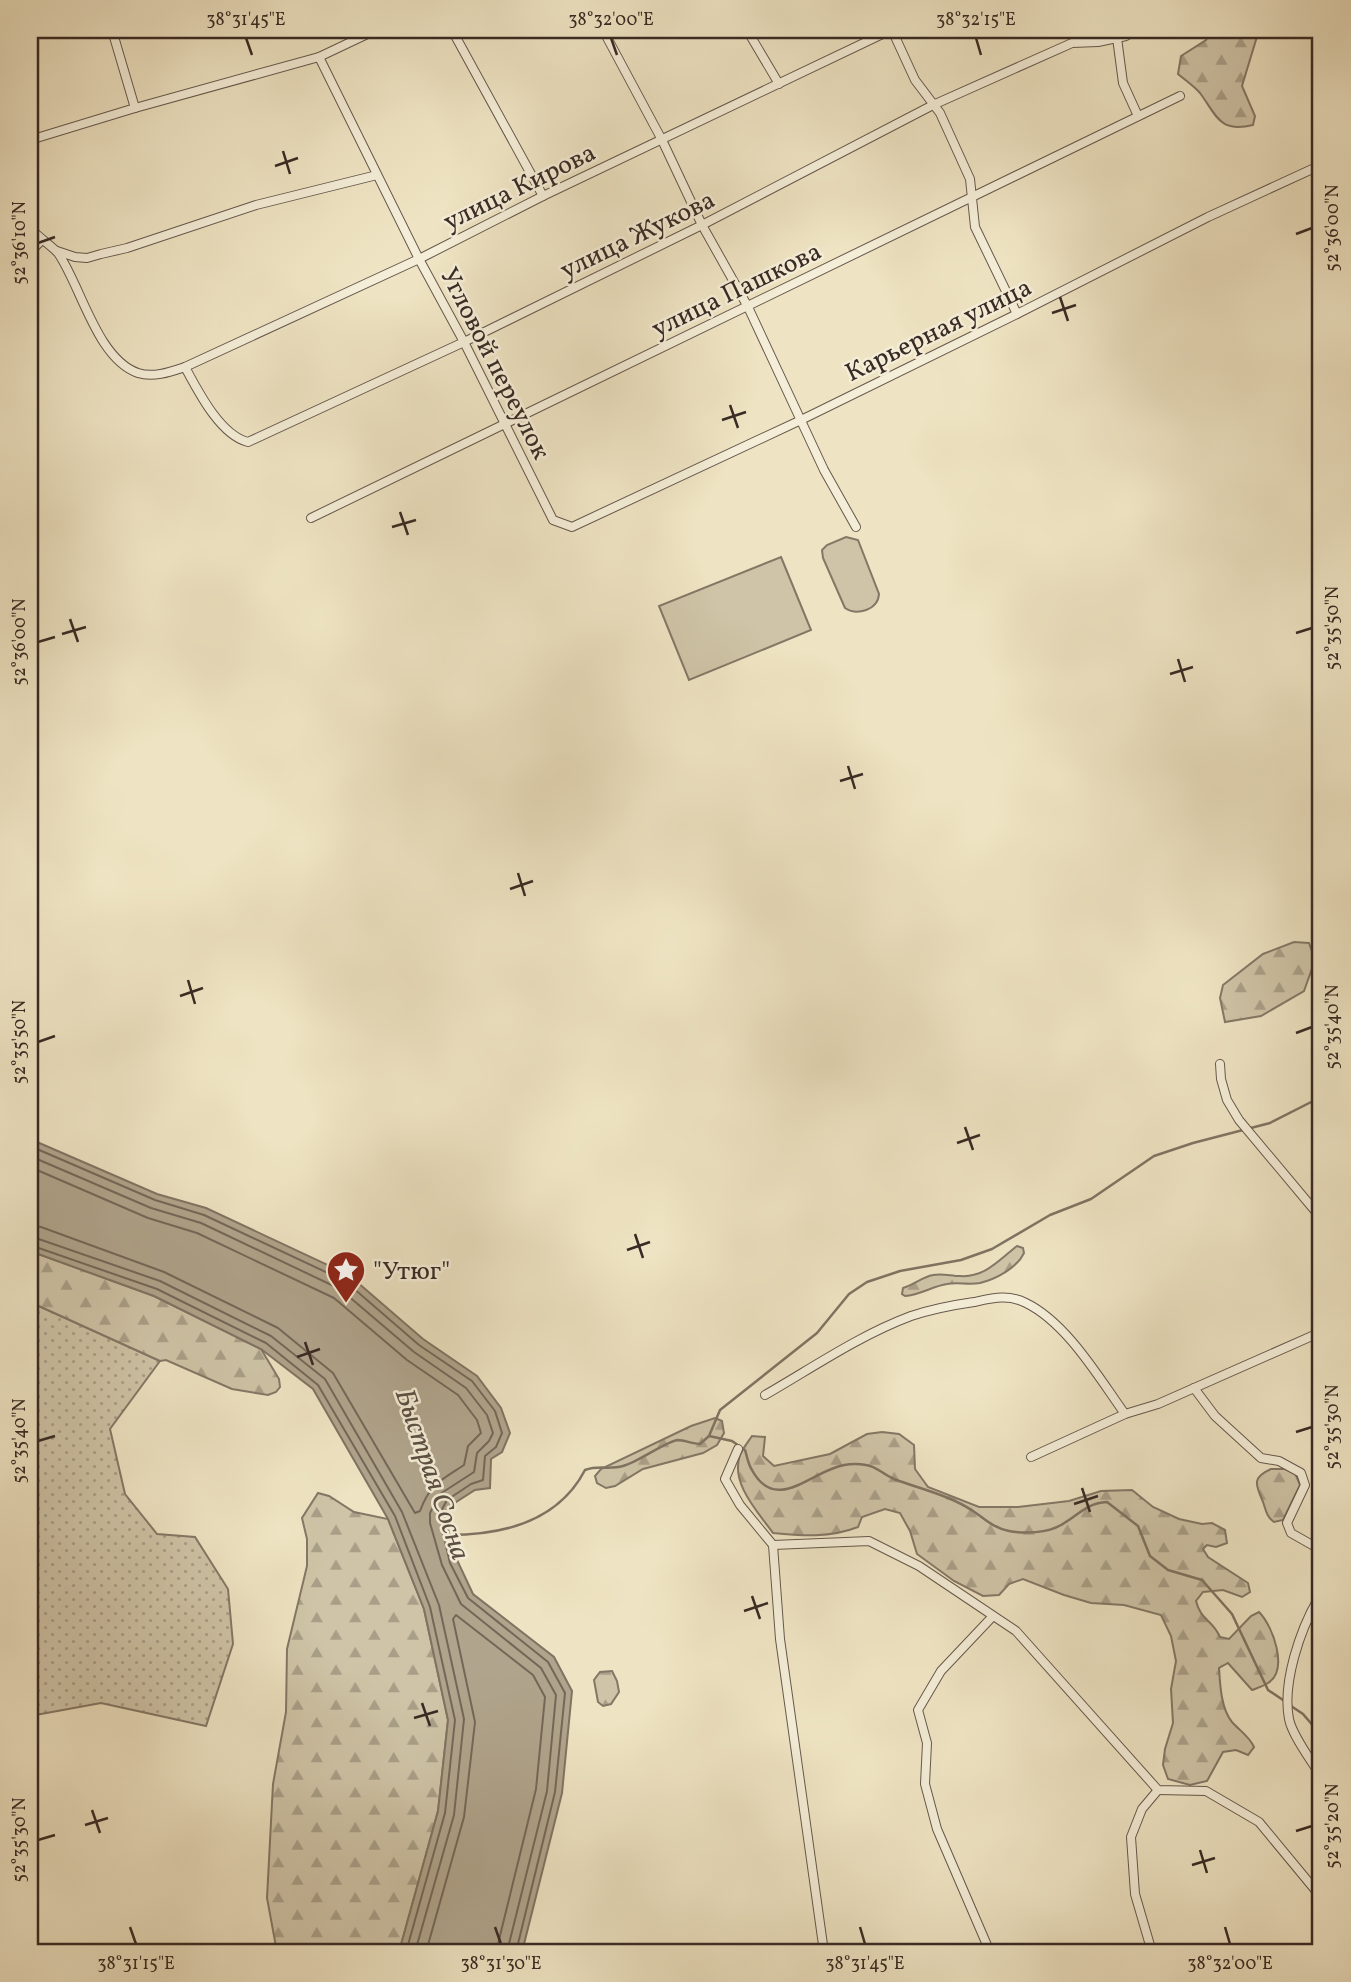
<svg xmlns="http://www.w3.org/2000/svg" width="1351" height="1982" viewBox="0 0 1351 1982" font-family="Vollkorn,serif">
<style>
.grass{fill:url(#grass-dots);stroke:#847766;stroke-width:2}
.forest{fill:url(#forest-firs);stroke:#847766;stroke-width:2}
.pitch{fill:#cfc4a7;stroke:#847766;stroke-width:2}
.water{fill:#b0a48c;stroke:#807362;stroke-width:2}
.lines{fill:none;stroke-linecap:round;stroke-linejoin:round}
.shore{stroke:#746758;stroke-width:2}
.stream{stroke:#807362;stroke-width:2.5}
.minor-casing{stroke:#66584c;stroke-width:10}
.minor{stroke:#f4edd7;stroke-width:8}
.ticks{fill:none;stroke:#382a24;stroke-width:2.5}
.labels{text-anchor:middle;stroke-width:5;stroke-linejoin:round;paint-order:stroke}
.street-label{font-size:26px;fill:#382a24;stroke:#f4edd7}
.poi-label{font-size:26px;fill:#382a24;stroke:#f4edd7;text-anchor:start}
.water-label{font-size:28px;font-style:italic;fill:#5c4f43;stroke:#f4edd7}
.neatline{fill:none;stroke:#382a24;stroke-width:2.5}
.ticks-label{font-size:18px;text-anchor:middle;fill:#382a24}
</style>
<defs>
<pattern id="grass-dots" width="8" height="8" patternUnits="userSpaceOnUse" patternTransform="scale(1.75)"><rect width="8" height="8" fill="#cfc4a7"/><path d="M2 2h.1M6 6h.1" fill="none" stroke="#a99f88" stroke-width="1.8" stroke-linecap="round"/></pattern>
<pattern id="forest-firs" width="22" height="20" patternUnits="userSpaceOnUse" patternTransform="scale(1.75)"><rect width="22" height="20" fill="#cfc4a7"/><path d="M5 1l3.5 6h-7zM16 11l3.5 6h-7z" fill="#a99f88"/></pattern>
</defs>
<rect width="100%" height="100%" fill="#eee3c2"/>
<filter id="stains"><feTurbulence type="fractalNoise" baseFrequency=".00286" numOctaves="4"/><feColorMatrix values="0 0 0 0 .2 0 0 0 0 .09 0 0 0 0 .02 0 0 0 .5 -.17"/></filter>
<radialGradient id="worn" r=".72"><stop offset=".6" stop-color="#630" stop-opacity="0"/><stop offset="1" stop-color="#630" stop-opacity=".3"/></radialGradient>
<!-- grass -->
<path class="grass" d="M30,1302L160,1361L110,1429L125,1494L157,1534L195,1537L228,1589L233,1644L206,1726L101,1703L30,1716Z"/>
<!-- forest -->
<g class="forest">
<path d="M1211,30H1259L1242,86L1255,116L1253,125C1219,133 1217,116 1200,93C1194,86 1185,80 1178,74L1181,56L1206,40Z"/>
<path d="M1294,942L1309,943L1315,960L1304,991L1261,1016L1225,1022L1220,998L1223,985L1263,954Z"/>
<path d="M1017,1246L1023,1248L1024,1253C1017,1268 996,1279 980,1283C969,1285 958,1282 947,1284C933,1286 920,1295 905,1296L902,1294L903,1288C914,1285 922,1277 933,1275C942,1273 951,1276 960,1276C985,1278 1000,1259 1017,1246Z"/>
<path d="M30,1251L154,1296L261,1349L279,1379L280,1387L276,1392L268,1395L232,1389L166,1360L160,1361L30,1302Z"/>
<path d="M715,1418L722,1421L724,1433L717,1445L703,1453L643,1469L615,1486L606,1488L597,1483L595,1476L601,1469L691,1426Z"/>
<path d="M882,1432L899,1434L914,1445L915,1469L928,1487L979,1507H1018L1069,1501L1101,1491L1132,1490L1153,1507L1179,1519L1202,1524L1212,1523L1225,1530L1227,1543L1216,1547L1207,1545L1203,1549L1208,1557L1248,1583L1250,1592L1242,1597L1223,1590L1203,1592L1196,1601C1201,1621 1212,1619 1220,1637L1229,1639L1251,1616L1259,1612C1273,1626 1289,1670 1268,1683C1264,1686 1257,1688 1252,1690L1228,1663L1219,1668C1220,1684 1221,1709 1232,1722C1240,1731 1249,1736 1254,1747L1248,1755L1236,1750L1223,1752L1207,1781L1190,1785L1168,1779L1163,1765L1165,1749L1173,1723L1171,1689L1176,1661L1171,1636L1161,1615L1124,1605L1091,1603L1064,1595L1023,1579L1009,1584L999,1595L983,1596L954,1581L917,1554L910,1531L900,1513L885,1509L862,1517L858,1527C830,1538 802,1536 773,1533C758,1512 730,1483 740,1455C743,1448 748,1442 752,1436L765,1437L763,1456L774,1466L830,1454L867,1434Z"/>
<path d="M1271,1469H1285L1295,1473L1300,1485L1283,1520L1274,1522C1266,1516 1266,1510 1263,1502C1256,1485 1251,1478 1271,1469Z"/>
<path d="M318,1493L329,1496L354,1512L388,1519L424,1609L448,1720L438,1811L399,1952H277L267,1898L273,1784L286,1712L287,1649L307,1566V1539L302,1518Z"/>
<path d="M612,1671L617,1681L619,1692L611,1704L603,1706L598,1702L594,1680L600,1672Z"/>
</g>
<!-- pitch -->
<g class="pitch">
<path d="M846,537L858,540L879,594C878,610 857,616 845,608L823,558L822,550L827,545Z"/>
<path d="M781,557L811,630L689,680L659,606Z"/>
</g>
<!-- water -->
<path class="water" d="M30,1139L157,1194L206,1208L349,1275L423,1339L477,1376L501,1408L510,1433L502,1452L491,1459L490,1488L475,1490L450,1506L445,1519L457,1560L473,1594L554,1657L572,1691L562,1793L522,1952H399L438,1811L448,1720L424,1609L388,1519L313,1389L261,1349L154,1296L30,1251Z"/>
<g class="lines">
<!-- shore -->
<g class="shore">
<path d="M30,1146L155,1200L204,1215L345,1281L419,1345L472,1381L495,1411L502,1433L496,1447L485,1456L483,1480L471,1484L447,1500L439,1515L450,1563L468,1598L548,1662L565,1693L555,1792L516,1952"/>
<path d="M30,1156L151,1208L201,1223L340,1289L414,1352L466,1388L487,1415L493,1433L489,1441L477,1453L474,1472L440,1494L430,1513V1523L442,1565L461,1604L541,1668L556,1695L547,1791L507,1952"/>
<path d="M30,1167L148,1218L197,1233L334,1298L407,1360L458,1395L477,1420L481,1433L468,1446L464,1465C440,1481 430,1484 420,1511L415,1513L333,1373L278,1328L164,1272L41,1227L30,1225"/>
<path d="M30,1236L160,1281L271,1336L325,1379L402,1512L439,1605L464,1719L454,1815L415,1952"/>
<path d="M30,1245L157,1289L266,1343L318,1385L395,1516L430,1607L455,1720L445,1813L406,1952"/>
<path d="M426,1952L464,1817L475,1722L453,1619L456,1615L533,1675L545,1697L536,1789L496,1952"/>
</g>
<!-- stream -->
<g class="stream">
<path d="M709,1436L732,1441L745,1450C747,1456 748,1464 752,1470C774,1511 807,1477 834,1468C844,1464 855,1463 866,1465C876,1466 884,1475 894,1479C920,1489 949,1495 973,1511C985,1519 993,1528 1009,1531C1024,1534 1048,1533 1061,1525C1078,1516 1086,1503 1107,1502L1138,1526L1150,1556L1168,1570L1202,1580L1232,1614L1268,1690L1286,1702"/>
<path d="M449,1535C503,1535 558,1522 585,1470C599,1465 609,1470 623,1466C639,1462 666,1441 678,1440C684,1440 693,1444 700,1444L709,1436L720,1410L817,1333L849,1294L867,1282L900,1271L961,1260L992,1249L1050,1215L1091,1199L1154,1156L1193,1143L1270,1123L1321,1097"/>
<path d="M1291,1706L1303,1714L1321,1735"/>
</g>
<!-- minor casing -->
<g class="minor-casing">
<g id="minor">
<path d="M112,30L135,108"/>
<path d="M452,30L543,196"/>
<path d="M603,30L662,140L702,225L748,307L824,470L856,527"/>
<path d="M747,30L779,84"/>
<path d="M892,30L915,80L940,113L970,179L975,227L1017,314"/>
<path d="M1117,38L1123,83L1138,116"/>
<path d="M319,57L419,259L464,342L553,520L572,527L801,420L1017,314L1208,217L1321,165"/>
<path d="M30,140L135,108L319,57L376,30"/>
<path d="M30,228C37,236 53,247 58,253C81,286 97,359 138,373C153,378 170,372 185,367L419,259L543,196L891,30"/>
<path d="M57,251L75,257L87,258L101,254L127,248L256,205L377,175"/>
<path d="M30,252L41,241"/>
<path d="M185,367C198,391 220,435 248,442L464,342L702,225L933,105L1072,43L1098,42L1126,36L1136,30"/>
<path d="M311,518L1180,96"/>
<path d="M1220,1064L1221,1079L1227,1100L1239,1120L1321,1218"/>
<path d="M1194,1388L1215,1416L1261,1458L1279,1461L1301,1473L1305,1485L1287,1523L1291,1533L1321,1550"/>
<path d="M765,1395C812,1368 860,1335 911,1316C932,1309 953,1305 974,1302C993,1298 1008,1294 1026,1303C1067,1323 1099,1378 1125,1414"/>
<path d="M738,1449L725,1479L740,1505L773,1545L780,1639L824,1952"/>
<path d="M1031,1457L1125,1414L1158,1404L1321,1332"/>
<path d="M773,1545L869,1541L919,1566L1016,1631L1158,1790L1206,1791L1259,1822L1321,1897"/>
<path d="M1318,1599C1300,1630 1282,1683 1289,1719C1292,1735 1312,1762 1321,1776"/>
<path d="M1321,1601L1318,1599L1321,1584"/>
<path d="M990,1952L937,1829L925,1784L927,1743L918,1710L941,1671L993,1616"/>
<path d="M1152,1952L1135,1894L1131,1837L1142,1809L1158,1790"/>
</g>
</g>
<!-- minor -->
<use href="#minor" class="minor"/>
</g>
<!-- ticks -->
<path class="ticks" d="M246,38L252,55M611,38L617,55M976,38L981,55M283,151L290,174M275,166L298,158M1296,234L1312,228M38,243L55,237M1060,297L1068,321M1052,313L1076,305M730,405L738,428M722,420L746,412M400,512L408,535M392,527L416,520M70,619L78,642M1296,633L1312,628M62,634L86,627M38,642L55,637M1178,659L1185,682M1170,674L1193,667M848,766L855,789M840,781L863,774M518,873L525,896M510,889L533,881M188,980L195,1004M180,996L203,988M1296,1033L1312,1027M38,1042L55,1036M965,1127L973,1150M957,1143L980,1135M635,1234L643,1258M627,1250L650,1242M305,1342L313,1365M297,1357L320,1349M1296,1432L1312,1427M38,1441L55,1436M1082,1488L1090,1512M1074,1504L1098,1496M752,1596L760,1619M744,1611L768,1603M422,1703L430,1726M414,1718L438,1711M92,1810L100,1833M85,1825L108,1818M1296,1831L1312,1826M38,1840L55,1835M1200,1850L1207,1873M1192,1865L1215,1858M130,1927L136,1944M495,1927L501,1944M860,1927L865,1944M1225,1927L1230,1944"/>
<!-- icons -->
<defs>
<g id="sight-pin" transform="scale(2.0125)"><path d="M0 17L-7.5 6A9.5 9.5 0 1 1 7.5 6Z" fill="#8f2418" stroke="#f4edd7"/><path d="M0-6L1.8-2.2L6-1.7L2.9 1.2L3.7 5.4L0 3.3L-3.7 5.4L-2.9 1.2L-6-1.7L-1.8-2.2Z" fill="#fff"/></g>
</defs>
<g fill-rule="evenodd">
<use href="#sight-pin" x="346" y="1270"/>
</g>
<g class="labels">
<!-- street labels -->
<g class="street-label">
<text transform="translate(519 186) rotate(-26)" y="9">улица Кирова</text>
<text transform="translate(637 234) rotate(-26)" y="9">улица Жукова</text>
<text transform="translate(736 289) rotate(-26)" y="9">улица Пашкова</text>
<text transform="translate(938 329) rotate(-26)" y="9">Карьерная улица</text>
<text transform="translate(496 363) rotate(63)" y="9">Угловой переулок</text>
</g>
<!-- poi labels -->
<g class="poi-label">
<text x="373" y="1279">"Утюг"</text>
</g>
<!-- water labels -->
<g class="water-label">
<text transform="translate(434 1474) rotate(71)" y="10">Быстрая Сосна</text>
</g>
</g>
<!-- margin -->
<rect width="1351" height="1982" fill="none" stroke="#eee3c2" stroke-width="77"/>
<rect x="38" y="38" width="1274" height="1906" class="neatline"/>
<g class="ticks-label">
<text x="246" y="25">38°31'45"E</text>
<text x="611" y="25">38°32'00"E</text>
<text x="976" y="25">38°32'15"E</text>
<text transform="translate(1332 228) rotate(-90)" y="6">52°36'00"N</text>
<text transform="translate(19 243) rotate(-90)" y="6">52°36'10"N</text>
<text transform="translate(1332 628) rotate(-90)" y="6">52°35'50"N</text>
<text transform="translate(19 642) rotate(-90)" y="6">52°36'00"N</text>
<text transform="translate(1332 1027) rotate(-90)" y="6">52°35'40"N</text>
<text transform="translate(19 1042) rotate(-90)" y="6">52°35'50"N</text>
<text transform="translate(1332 1427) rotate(-90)" y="6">52°35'30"N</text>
<text transform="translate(19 1441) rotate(-90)" y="6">52°35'40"N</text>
<text transform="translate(1332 1826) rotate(-90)" y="6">52°35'20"N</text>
<text transform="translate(19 1840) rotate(-90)" y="6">52°35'30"N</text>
<text x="136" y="1969">38°31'15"E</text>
<text x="501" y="1969">38°31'30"E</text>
<text x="865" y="1969">38°31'45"E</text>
<text x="1230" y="1969">38°32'00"E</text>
</g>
<rect width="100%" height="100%" filter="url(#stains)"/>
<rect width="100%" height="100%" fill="url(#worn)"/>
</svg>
